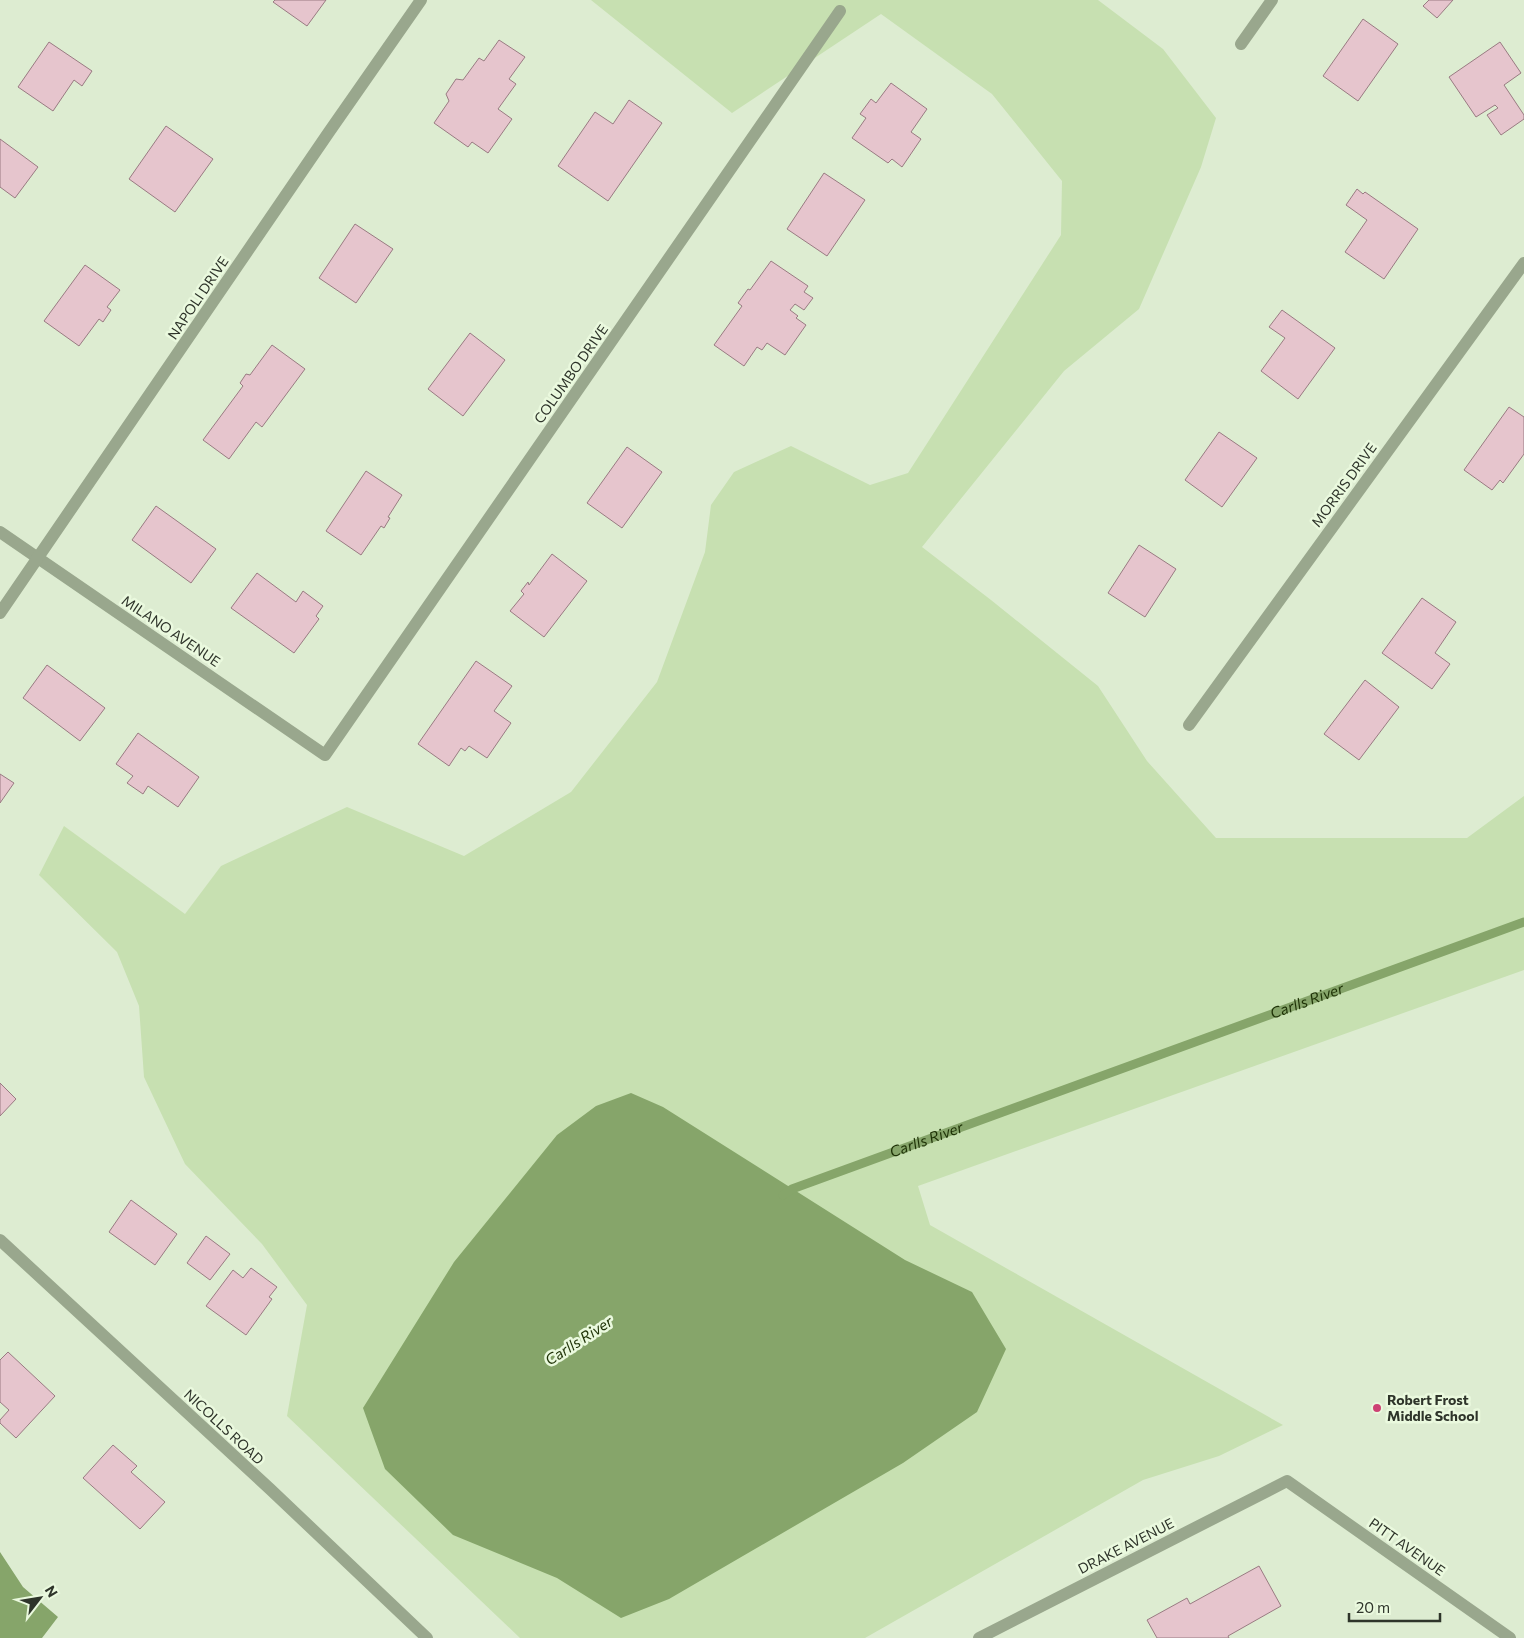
<svg xmlns="http://www.w3.org/2000/svg" width="1524" height="1638" viewBox="0 0 1524 1638" font-family="Commissioner,sans-serif">
<style>
.green{fill:#c7e0b1}
.water{fill:#86a56a}
.lines{fill:none;stroke-linecap:round;stroke-linejoin:round}
.stream{stroke:#86a56a;stroke-width:9}
.building{fill:#e6c5cd;stroke:#997b82}
.minor{stroke:#99a78d;stroke-width:12}
.poi-dot{fill:#cd4174;stroke:#eaf9de;stroke-width:2}
.labels{text-anchor:middle;stroke-width:5;stroke-linejoin:round;paint-order:stroke}
.street-label{font-size:14px;fill:#2e342a;stroke:#eaf9de}
.poi-label{font-size:14px;font-weight:bold;fill:#2e342a;stroke:#eaf9de;text-anchor:start}
.water-label{font-size:15px;font-style:italic;fill:#1e3206;stroke:#eaf9de}
</style>
<rect width="100%" height="100%" fill="#ddecd1"/>
<!-- green -->
<path class="green" d="M591,0H1098L1163,49L1216,118L1201,167L1139,309L1064,371L922,547L991,600L1098,686L1147,761L1216,838H1467L1524,796V970L918,1186L930,1225L1283,1425L1219,1456L1143,1480L865,1638H520L287,1416L307,1305L262,1244L185,1164L144,1077L139,1006L117,952L39,875L64,826L185,914L221,866L347,807L464,856L571,792L657,682L705,552L711,505L734,472L791,446L870,485L908,473L1061,235L1062,181L992,94L881,14L732,113Z"/>
<!-- water -->
<g class="water">
<path d="M631,1093L663,1107L905,1260L972,1292L1006,1349L977,1412L903,1463L669,1599L621,1618L557,1578L453,1535L385,1469L363,1408L454,1262L557,1135L596,1106Z"/>
<path d="M0,1552L23,1587L58,1617L42,1638H0Z"/>
</g>
<g class="lines">
<!-- stream -->
<path class="stream" id="s1" d="M783,1195L792,1189L1524,922"/>
</g>
<!-- building -->
<g class="building">
<path d="M275,0H326L307,26L273,2Z"/>
<path d="M1429,0H1453L1437,18L1423,6Z"/>
<path d="M1363,19L1398,44L1358,101L1323,76Z"/>
<path d="M499,40L525,57L509,79L516,84L498,109L512,119L488,153L472,142L468,147L434,123L449,101L446,94L456,79L463,80L479,58L484,61Z"/>
<path d="M49,42L92,71L82,86L74,80L53,111L18,87Z"/>
<path d="M1500,42L1521,73L1504,85L1524,115V119L1501,135L1487,115L1498,108L1495,105L1476,117L1449,77Z"/>
<path d="M891,83L927,109L911,132L921,139L902,167L892,159L888,163L852,138L866,118L860,114L871,99L876,103Z"/>
<path d="M629,100L662,123L608,201L558,166L595,112L613,124Z"/>
<path d="M166,126L213,159L175,212L129,179Z"/>
<path d="M0,139L38,167L15,198L0,187Z"/>
<path d="M824,173L865,200L827,256L787,229Z"/>
<path d="M1357,189L1363,194L1365,192L1418,229L1384,279L1345,252L1367,220L1346,205Z"/>
<path d="M355,224L393,249L356,303L319,278Z"/>
<path d="M771,261L808,286L804,292L813,298L804,310L795,304L790,310L798,316L796,318L806,325L785,355L767,343L762,350L757,347L744,366L714,345L742,306L738,303L748,289L750,290Z"/>
<path d="M85,265L120,290L107,307L111,310L103,322L99,319L79,346L44,321Z"/>
<path d="M1282,310L1335,348L1298,399L1261,371L1285,338L1269,327Z"/>
<path d="M470,333L505,360L463,416L428,389Z"/>
<path d="M272,345L305,369L262,427L256,422L229,459L203,440L243,386L240,383L246,374L250,375Z"/>
<path d="M1509,407L1524,417V454L1503,483L1500,480L1492,490L1464,470Z"/>
<path d="M1219,432L1257,458L1222,507L1185,480Z"/>
<path d="M627,447L662,472L622,528L587,503Z"/>
<path d="M366,471L402,495L388,517L390,518L384,528L381,526L361,555L326,531Z"/>
<path d="M156,506L216,549L191,583L132,540Z"/>
<path d="M1139,545L1176,569L1145,617L1108,593Z"/>
<path d="M552,554L587,581L544,637L510,611L524,594L521,591L528,582L529,585Z"/>
<path d="M257,573L296,602L303,591L323,606L316,616L319,619L294,653L231,608Z"/>
<path d="M1422,598L1456,622L1435,653L1450,664L1432,689L1382,653Z"/>
<path d="M476,661L512,686L494,711L511,723L487,758L469,746L465,751L461,748L449,766L418,744Z"/>
<path d="M47,665L105,708L80,741L23,698Z"/>
<path d="M1365,680L1399,707L1359,760L1324,734Z"/>
<path d="M138,733L199,777L178,807L148,786L143,794L127,783L133,776L116,764Z"/>
<path d="M0,774L14,783L0,803Z"/>
<path d="M0,1083L16,1099L0,1116Z"/>
<path d="M131,1200L177,1234L155,1265L109,1232Z"/>
<path d="M206,1236L230,1254L210,1280L187,1263Z"/>
<path d="M251,1268L277,1287L269,1297L272,1299L246,1335L206,1306L233,1270L243,1278Z"/>
<path d="M8,1352L55,1396L16,1438L0,1423V1420L9,1410L0,1402V1360Z"/>
<path d="M113,1445L137,1466L131,1472L165,1502L140,1529L83,1478Z"/>
<path d="M1259,1566L1281,1606L1228,1636L1229,1638H1157L1147,1620L1187,1598L1190,1604Z"/>
</g>
<g class="lines">
<!-- minor -->
<g class="minor">
<path d="M1241,44L1272,0"/>
<path d="M0,532L325,755L840,11"/>
<path d="M0,613L329,132L421,0"/>
<path d="M1189,725L1524,263"/>
<path d="M0,1240L270,1489L427,1638"/>
<path d="M979,1638L1287,1481L1510,1638"/>
</g>
</g>
<!-- markers -->
<circle class="poi-dot" cx="1377" cy="1408" r="5"/>
<g class="labels">
<!-- street labels -->
<g class="street-label">
<text transform="translate(198 298) rotate(-56)" y="5">NAPOLI DRIVE</text>
<text transform="translate(571 374) rotate(-55)" y="5">COLUMBO DRIVE</text>
<text transform="translate(1344 485) rotate(-54)" y="5">MORRIS DRIVE</text>
<text transform="translate(171 631) rotate(34)" y="5">MILANO AVENUE</text>
<text transform="translate(224 1427) rotate(43)" y="5">NICOLLS ROAD</text>
<text transform="translate(1126 1546) rotate(-27)" y="5">DRAKE AVENUE</text>
<text transform="translate(1407 1547) rotate(35)" y="5">PITT AVENUE</text>
</g>
<!-- poi labels -->
<g class="poi-label">
<text x="1387" y="1405">Robert Frost<tspan x="1387" dy="16">Middle School</tspan></text>
</g>
<!-- water labels -->
<g class="water-label">
<text dy="5" stroke="none"><textPath href="#s1" startOffset="559">Carlls River</textPath></text>
<text dy="5" stroke="none"><textPath href="#s1" startOffset="154">Carlls River</textPath></text>
<text transform="translate(579 1341) rotate(-33)" y="5">Carlls River</text>
</g>
</g>
<!-- north arrow -->
<g transform="translate(40 1598) rotate(59)" stroke="#eaf9de" stroke-width="4" paint-order="stroke">
<path d="M0-4L9 19L0 12L-9 19Z" fill="#2e342a"/>
<text y="-8" font-size="14" font-weight="bold" text-anchor="middle" fill="#2e342a">N</text>
</g>
<!-- scale -->
<path d="M1349 1613v8h91v-8" fill="none" stroke="#2e342a" stroke-width="2.5"/>
<text x="1356" y="1613" font-size="15" fill="#2e342a" stroke="#eaf9de" stroke-width="4" paint-order="stroke">20 m</text>
</svg>
